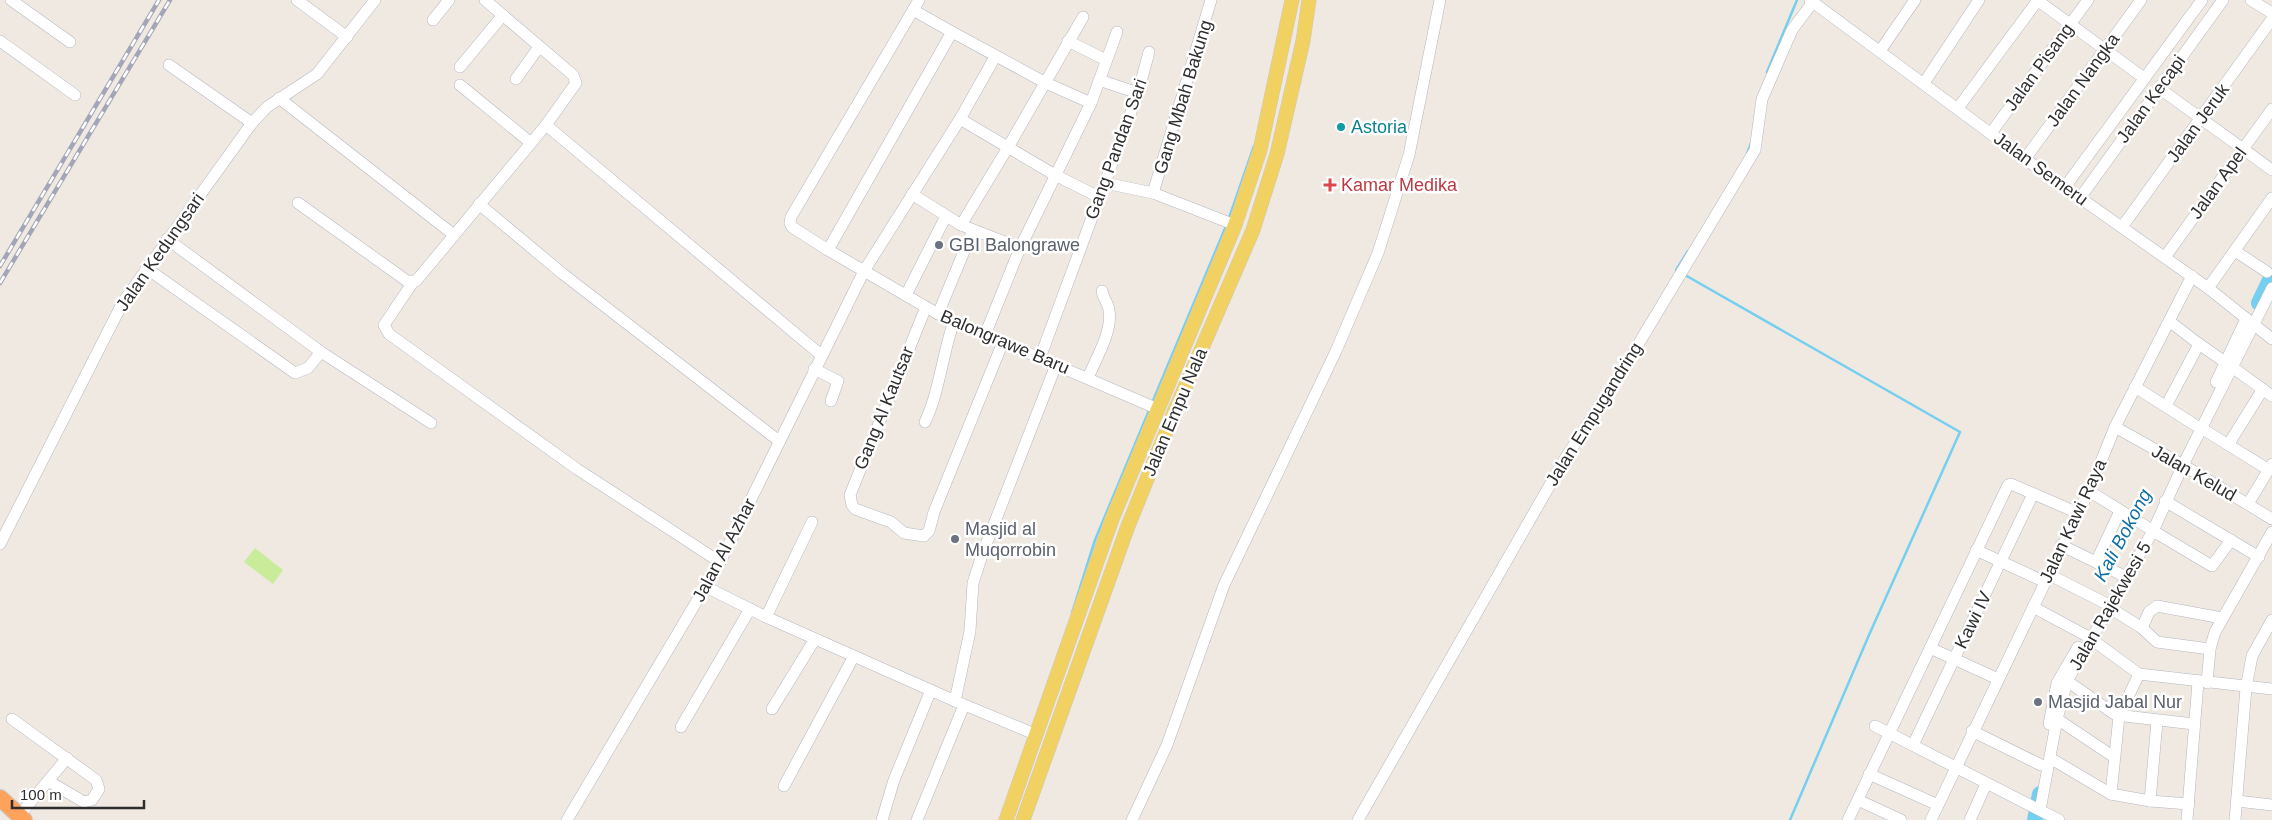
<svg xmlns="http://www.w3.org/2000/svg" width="2272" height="820" viewBox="0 0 2272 820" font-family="Arial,sans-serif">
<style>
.pitch{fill:#c9ec9a}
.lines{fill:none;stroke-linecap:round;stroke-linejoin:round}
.stream{stroke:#75cff0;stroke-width:2.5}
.river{stroke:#75cff0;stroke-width:16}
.minor-casing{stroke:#b4b7c1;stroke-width:12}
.major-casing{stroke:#c9c9c9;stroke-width:15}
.highway-casing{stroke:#c9c9c9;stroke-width:18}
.minor{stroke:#fff;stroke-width:11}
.major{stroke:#f2d163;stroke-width:14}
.highway{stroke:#ffa35c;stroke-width:16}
.rail-casing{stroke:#a3a6b8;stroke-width:4.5}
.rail{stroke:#fff;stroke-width:2.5;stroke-dasharray:8;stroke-linecap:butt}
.culture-dot{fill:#0f9aa8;stroke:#fff;stroke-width:2}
.health-dot{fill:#e0444e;stroke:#fff;stroke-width:2}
.worship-dot{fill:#6b7280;stroke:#fff;stroke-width:2}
.labels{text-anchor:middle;stroke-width:5;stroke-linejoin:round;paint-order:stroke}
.street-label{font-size:18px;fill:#2e2e2e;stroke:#fff}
.culture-label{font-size:18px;fill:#0d838f;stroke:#fff;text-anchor:start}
.health-label{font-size:18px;fill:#be3a42;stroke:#fff;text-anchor:start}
.worship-label{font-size:18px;fill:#5b616d;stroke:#fff;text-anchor:start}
.water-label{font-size:19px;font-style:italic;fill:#0d6fa3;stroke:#fff}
</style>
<rect width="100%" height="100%" fill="#efe9e1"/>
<!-- pitch -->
<path class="pitch" d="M255,548L283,570L273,584L244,562Z"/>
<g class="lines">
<!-- stream -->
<g class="stream">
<path d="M1767,72L1797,0"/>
<path d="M1747,154L1751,143"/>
<path d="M1229,218L1254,146"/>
<path d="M1676,270L1688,251"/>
<path d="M1685,275L1960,432L1869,635L1790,820"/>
<path d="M1152,403L1226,226"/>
<path d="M1072,613L1095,540L1150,408"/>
</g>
<!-- river -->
<g class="river">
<path d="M2259,303L2272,276"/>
<path d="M2035,820L2040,794"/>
</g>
<!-- minor casing -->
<g class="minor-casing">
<g id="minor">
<path d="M11,0L70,42"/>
<path d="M297,0L347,37"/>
<path d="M919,0L791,217L790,223L792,227L828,250L938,314L1158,409"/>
<path d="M1810,0L2025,159L2208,288L2272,339"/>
<path d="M2037,0L2144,78"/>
<path d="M2251,0L2272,13"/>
<path d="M913,10L952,32"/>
<path d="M433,20L449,0"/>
<path d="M0,41L75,95"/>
<path d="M1068,41L1106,60"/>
<path d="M1880,51L1915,0"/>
<path d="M169,65L252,123"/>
<path d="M460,67L503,15"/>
<path d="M516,79L539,47"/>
<path d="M1099,80L1138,93"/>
<path d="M1924,83L1979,0"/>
<path d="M460,85L531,143"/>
<path d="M2159,88L2272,170"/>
<path d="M279,98L454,235"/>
<path d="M1958,108L2038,0"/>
<path d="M960,119L1055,175L1099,197"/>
<path d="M546,125L821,355"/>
<path d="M1991,133L2088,0"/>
<path d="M2025,159L2141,0"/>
<path d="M1105,183L1153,193L1235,225"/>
<path d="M2065,187L2202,0"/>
<path d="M1153,193L1211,0"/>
<path d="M912,194L961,225L1020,248"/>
<path d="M2080,198L2223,0"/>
<path d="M298,203L407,281H416L546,125L576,83L573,75L485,0"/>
<path d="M479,204L563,274L779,441"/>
<path d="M961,225L1007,149L1083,17"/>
<path d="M2122,227L2272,19"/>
<path d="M828,250L952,32L1046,83L1091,103"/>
<path d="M2235,251L2267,272"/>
<path d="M2165,257L2272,109"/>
<path d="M146,268L295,373L308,368L321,352L167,239"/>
<path d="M413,282L384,325L389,334L577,469L720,562"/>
<path d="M2208,288L2272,198"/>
<path d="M906,295L946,216"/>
<path d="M926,307L850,495L852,505L855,509L891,522L904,533L924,536L929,531L934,512L1003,342"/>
<path d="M938,314L973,230"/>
<path d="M2169,321L2199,344"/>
<path d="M985,335L1020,248L1091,103L1117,32"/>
<path d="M321,352L431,423"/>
<path d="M1040,358L1138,93L1149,52"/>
<path d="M2232,367L2272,396"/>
<path d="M814,369L838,381L831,401"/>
<path d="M1088,378C1096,358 1113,331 1109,310C1108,303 1103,298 1102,291"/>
<path d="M2216,382L2246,319"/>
<path d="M2135,387L2195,425"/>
<path d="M2166,406L2199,344L2225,362"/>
<path d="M925,422C940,390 942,355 954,321"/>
<path d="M2115,427L2183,465L2272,519"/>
<path d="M2201,428L2269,470"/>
<path d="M2228,445L2263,389"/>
<path d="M2089,491L2147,527"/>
<path d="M2165,501L2259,557"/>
<path d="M2248,504L2272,464"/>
<path d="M2153,531L2212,566L2231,540"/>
<path d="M0,544L123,302L252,123L267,107L317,74L375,0"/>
<path d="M2061,545L2122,575"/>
<path d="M1976,550L2045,582"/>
<path d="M2096,562L2120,511"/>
<path d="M2048,574L2105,603"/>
<path d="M706,587L766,617L955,701L1037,735"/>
<path d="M2033,607L2087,636L2139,674L2272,689"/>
<path d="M2110,608L2142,628L2157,642L2210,649"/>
<path d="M766,617L812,522"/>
<path d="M2142,628L2149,612L2157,606L2222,618"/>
<path d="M1930,648L1998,679"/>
<path d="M2067,681L2116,715L2194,724"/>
<path d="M2207,683L2210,649L2215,632L2272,532"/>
<path d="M955,701L970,631L973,583L982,555L1056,365"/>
<path d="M772,709L815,639"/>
<path d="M12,719L96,780L99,789L92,800L84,802L48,781"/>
<path d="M2057,719L2114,757"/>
<path d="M2049,724L2057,683L2078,647"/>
<path d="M1875,726L2059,820"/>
<path d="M681,727L750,609"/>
<path d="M1972,731L2041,765"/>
<path d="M1913,745L2033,494"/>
<path d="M2050,758L2111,794L2150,801L2189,804"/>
<path d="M1869,774L1938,805"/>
<path d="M784,786L854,656"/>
<path d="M2111,794L2119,716L2139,674"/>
<path d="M1858,800L1901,820"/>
<path d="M2150,801L2157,721"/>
<path d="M2237,801L2272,805"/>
<path d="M2040,810L2057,719L2067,681L2153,531L2183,465L2272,288"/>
<path d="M19,816L67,758"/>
<path d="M567,820L720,562L864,271L960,119L995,57"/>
<path d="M882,820L894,780L931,690"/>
<path d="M917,820L964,705"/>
<path d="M1132,820L1167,745L1224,585L1336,351L1378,253L1409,155L1440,0"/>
<path d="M1358,820L1563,462L1627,363L1755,150L1762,99L1792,30L1813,2"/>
<path d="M1848,820L2008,485L2011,484L2078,513"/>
<path d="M1931,820L2089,491L2115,427L2192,276"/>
<path d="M1970,820L1986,784"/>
<path d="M2187,820L2198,682"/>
<path d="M2235,820L2246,688L2252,656L2272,620"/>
</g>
</g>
<!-- major casing -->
<g class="major-casing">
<g id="major">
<path d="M1006,820L1112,519L1235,225L1260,150L1292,0"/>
<path d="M1023,820L1128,526L1173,415L1253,230L1277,154L1303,41L1309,0"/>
</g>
</g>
<!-- highway casing -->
<g class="highway-casing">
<path id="highway" d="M0,798L24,820"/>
</g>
<!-- minor -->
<use href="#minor" class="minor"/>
<!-- major -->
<use href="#major" class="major"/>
<!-- highway -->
<use href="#highway" class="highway"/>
<!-- rail casing -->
<g class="rail-casing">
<g id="rail">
<path d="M0,266L159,0"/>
<path d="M0,283L170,0"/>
</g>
</g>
<!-- rail -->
<use href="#rail" class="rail"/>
</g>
<!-- markers -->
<circle class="culture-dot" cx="1341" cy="127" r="5"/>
<path class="health-dot" d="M1327.5 177.5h5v5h5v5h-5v5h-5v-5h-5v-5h5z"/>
<g class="worship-dot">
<circle cx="939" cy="245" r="5"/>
<circle cx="955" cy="539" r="5"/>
<circle cx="2038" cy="702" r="5"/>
</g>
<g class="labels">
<!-- street labels -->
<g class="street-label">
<text transform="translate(2039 67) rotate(-54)" y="6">Jalan Pisang</text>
<text transform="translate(2083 80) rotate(-54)" y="6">Jalan Nangka</text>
<text transform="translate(1183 97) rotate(-73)" y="6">Gang Mbah Bakung</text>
<text transform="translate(2151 99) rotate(-54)" y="6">Jalan Kecapi</text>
<text transform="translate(2198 123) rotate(-54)" y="6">Jalan Jeruk</text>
<text transform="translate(1116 149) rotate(-70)" y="6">Gang Pandan Sari</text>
<text transform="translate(2041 169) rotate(36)" y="6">Jalan Semeru</text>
<text transform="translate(2218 183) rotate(-54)" y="6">Jalan Apel</text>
<text transform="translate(160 252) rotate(-55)" y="6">Jalan Kedungsari</text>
<text transform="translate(1005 342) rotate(23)" y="6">Balongrawe Baru</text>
<text transform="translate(884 408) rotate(-68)" y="6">Gang Al Kautsar</text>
<text transform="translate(1175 412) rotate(-67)" y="6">Jalan Empu Nala</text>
<text transform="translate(1594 414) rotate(-58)" y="6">Jalan Empugandring</text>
<text transform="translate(2194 473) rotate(30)" y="6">Jalan Kelud</text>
<text transform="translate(2073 521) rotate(-65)" y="6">Jalan Kawi Raya</text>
<text transform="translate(724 550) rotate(-62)" y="6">Jalan Al Azhar</text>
<text transform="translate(2110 606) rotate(-60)" y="6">Jalan Rajekwesi 5</text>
<text transform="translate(1973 620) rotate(-64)" y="6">Kawi IV</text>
</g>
<!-- culture labels -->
<g class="culture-label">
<text x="1351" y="133">Astoria</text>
</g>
<!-- health labels -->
<g class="health-label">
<text x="1341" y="191">Kamar Medika</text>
</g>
<!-- worship labels -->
<g class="worship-label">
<text x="949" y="251">GBI Balongrawe</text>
<text x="965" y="535">Masjid al<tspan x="965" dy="21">Muqorrobin</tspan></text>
<text x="2048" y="708">Masjid Jabal Nur</text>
</g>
<!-- water labels -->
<g class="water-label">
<text transform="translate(2122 535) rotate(-62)" y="7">Kali Bokong</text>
</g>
</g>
<!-- scale -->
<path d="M12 800v8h132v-8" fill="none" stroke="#2e2e2e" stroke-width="2.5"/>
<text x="20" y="800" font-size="15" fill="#2e2e2e" stroke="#ffffff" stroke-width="4" paint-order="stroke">100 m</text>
</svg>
